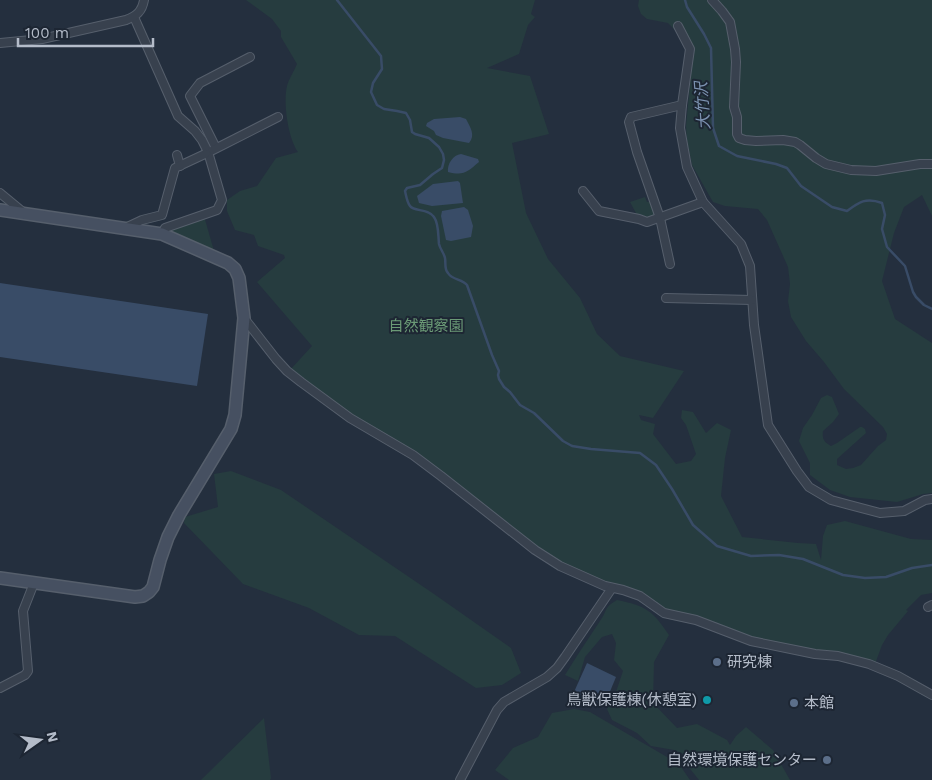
<svg xmlns="http://www.w3.org/2000/svg" width="932" height="780" viewBox="0 0 932 780" font-family="'Work Sans','Noto Sans JP',sans-serif">
<style>
.green{fill:#263c3f}
.water{fill:#394c67}
.lines{fill:none;stroke-linecap:round;stroke-linejoin:round}
.stream{stroke:#394c67;stroke-width:2.5}
.street-casing{stroke:#565f6c;stroke-width:10}
.secondary-casing{stroke:#565f6c;stroke-width:14}
.street{stroke:#38414e;stroke-width:8}
.secondary{stroke:#465061;stroke-width:11}
.service-dot{fill:#5c6f8a;stroke:#1d2633;stroke-width:2}
.culture-dot{fill:#0f9aa8;stroke:#1d2633;stroke-width:2}
.labels{text-anchor:middle;stroke-width:4;stroke-linejoin:round;paint-order:stroke}
.park-label{font-size:15px;fill:#6b9a76;stroke:#1d2633}
.poi-label{font-size:15px;fill:#b4bcc9;stroke:#1d2633;text-anchor:start}
.water-label{font-size:16px;font-style:italic;fill:#7c92b1;stroke:#1d2633}
</style>
<rect width="100%" height="100%" fill="#242f3e"/>
<!-- green -->
<g class="green">
<path d="M246,0H535L531,14L535,17L528,25L519,54L487,68L530,76L549,134L512,143L526,213L548,259L580,298L597,334L620,356L684,371L653,418L639,415L641,420L655,424L653,434L676,464L691,461L696,454L686,425L681,418L682,410L693,412L706,433L717,423L731,430L725,458L721,496L742,537L798,543L816,544L821,560L823,536L827,525L845,521L911,539L932,540V593L921,595L906,610L908,611L888,635L882,645L875,664L750,639L664,610L603,584L559,563L492,514L346,413L290,370L312,346L257,282L285,258L284,255L258,246L254,235L235,230L227,211V200L240,191L257,186L276,158L298,152C288,138 283,103 287,86C289,79 294,71 297,64L281,37V31L272,19Z"/>
<path d="M639,0H932V216L922,195L904,207L894,233L882,281L895,319L932,343V493L923,494L897,502L850,497L830,490L810,475V463L799,441L803,428L812,415L821,398L827,395L832,397L839,414L833,422L823,431C822,439 824,442 831,446L837,443L860,427H862L865,429L866,433L837,459V465L846,469L853,468L861,465L878,446L886,440L887,434L883,427L844,389L824,362L806,341L791,317L788,301L790,284L788,267L767,220L758,209L725,206L713,202L692,165L687,141L686,126L693,52L686,41L668,23L647,19L641,14L638,6Z"/>
<path d="M645,197L647,202L651,201L655,214L654,217L650,219L637,215L630,202Z"/>
<path d="M204,216L214,251L169,232V229Z"/>
<path d="M231,471L281,490L434,594L511,648L521,673L502,685L476,688L395,636L359,635L309,608L243,584L184,523L185,517L218,507L214,474Z"/>
<path d="M617,600C646,606 652,610 669,635L654,662L653,703L677,728L697,724L727,740L730,745L736,736L746,727L773,750L790,780H699L683,760L688,756L674,750L651,746L637,733L612,720L607,709L615,695L623,671L614,660L616,643L612,634L602,637L585,657L578,681L565,675C576,657 588,639 600,621C608,610 603,608 617,600Z"/>
<path d="M574,709L590,712L679,764L690,780H509L495,770L513,748L538,737L552,713Z"/>
<path d="M264,718L271,778L270,780H201Z"/>
</g>
<!-- water -->
<g class="water">
<path d="M460,117L466,119C470,127 476,135 469,143L443,138L436,135L434,131L426,126L427,123L434,119Z"/>
<path d="M461,154L478,159L479,162C467,172 464,176 448,172C447,164 453,155 461,154Z"/>
<path d="M458,181L460,183L463,203L432,206L419,203L417,196L433,184Z"/>
<path d="M464,207L468,210L473,226L471,237L451,241L446,240L441,216L442,211Z"/>
<path d="M0,283L208,314L197,386L0,357Z"/>
<path d="M587,663L616,677L604,706L574,692Z"/>
</g>
<g class="lines">
<!-- stream -->
<g class="stream">
<path d="M337,0L381,56L382,69L373,83L371,92L377,105L384,109L397,111L406,113L410,120L412,132L415,134L429,138L439,147L443,154L444,160L442,168L433,174L420,185L407,188L405,191C406,195 407,202 410,206C414,212 428,208 434,217C439,224 438,235 439,244C440,249 444,253 445,258C446,263 444,269 448,273C452,280 462,279 467,285L492,355L499,371L498,375L499,379L504,387L510,392L520,405L534,413L563,441L572,446L591,449L640,453L656,465L672,489L693,525L717,546L751,556L779,555L803,559L843,575L865,578L886,577L912,568L932,565"/>
<path d="M685,0L687,7L704,34L711,48L713,128L719,146L737,156L776,164L787,168L801,186L832,207L847,211C859,202 866,197 882,203L885,215L882,229L887,247L905,266L913,292L916,297L924,305L932,309"/>
</g>
<!-- street casing -->
<g class="street-casing">
<g id="street">
<path d="M712,0L722,11L730,22L735,49L736,62L734,107L737,117V134L739,138L745,140L756,141L783,140L795,142L800,145L816,158L826,164L851,170L876,171L920,164H932"/>
<path d="M134,17L178,116L195,131L202,140L208,152L222,200L217,210L165,228L162,234"/>
<path d="M678,26L690,49L682,105L680,128L687,167L703,202L741,244L750,266L754,325L768,425L797,471L809,487L831,500L880,513L904,511L925,500L932,499"/>
<path d="M0,43L42,39L126,20C136,16 142,12 144,0"/>
<path d="M216,148L190,96L200,83L250,57"/>
<path d="M213,150L278,117"/>
<path d="M177,155L180,166"/>
<path d="M583,191L599,211L639,219L647,222L703,202"/>
<path d="M0,193L23,212"/>
<path d="M125,228L142,220L162,215L175,168L205,154"/>
<path d="M670,264L660,218L637,152L629,122L631,117L682,105"/>
<path d="M666,298L752,300"/>
<path d="M244,318L276,359L287,371L301,382L350,418L413,455L441,476L535,550L560,566L605,586L623,590L640,596L664,613L696,620L751,641L815,654L838,656L869,664L898,676L932,695"/>
<path d="M928,607L932,605"/>
<path d="M0,688L25,675L28,671L23,611L34,583"/>
<path d="M460,780L497,710L504,702L547,677L557,668L565,657L612,588"/>
</g>
</g>
<!-- secondary casing -->
<g class="secondary-casing">
<path id="secondary" d="M0,210L162,234L228,263L235,269L239,278L244,318L235,415L231,429L179,515L168,537L160,560L153,587L149,592L143,596L135,597L0,578"/>
</g>
<!-- street -->
<use href="#street" class="street"/>
<!-- secondary -->
<use href="#secondary" class="secondary"/>
</g>
<!-- markers -->
<g class="service-dot">
<circle cx="717" cy="662" r="5"/>
<circle cx="794" cy="703" r="5"/>
<circle cx="827" cy="760" r="5"/>
</g>
<circle class="culture-dot" cx="707" cy="700" r="5"/>
<g class="labels">
<!-- park labels -->
<g class="park-label">
<text x="426" y="331">自然観察園</text>
</g>
<!-- poi labels -->
<g class="poi-label">
<text x="727" y="667">研究棟</text>
<text x="697" y="705" text-anchor="end">鳥獣保護棟(休憩室)</text>
<text x="804" y="708">本館</text>
<text x="817" y="765" text-anchor="end">自然環境保護センター</text>
</g>
<!-- water labels -->
<g class="water-label">
<text transform="translate(702 106) rotate(-94)" y="6">大竹沢</text>
</g>
</g>
<!-- north arrow -->
<g transform="translate(40 740) rotate(76)" stroke="#1d2633" stroke-width="4" paint-order="stroke">
<path d="M0-4L9 19L0 12L-9 19Z" fill="#b4bcc9"/>
<text y="-8" font-size="14" font-weight="bold" text-anchor="middle" fill="#b4bcc9">N</text>
</g>
<!-- scale -->
<path d="M18 38v8h135v-8" fill="none" stroke="#b4bcc9" stroke-width="2.5"/>
<text x="25" y="38" font-size="15" fill="#b4bcc9" stroke="#1d2633" stroke-width="4" paint-order="stroke">100 m</text>
</svg>
